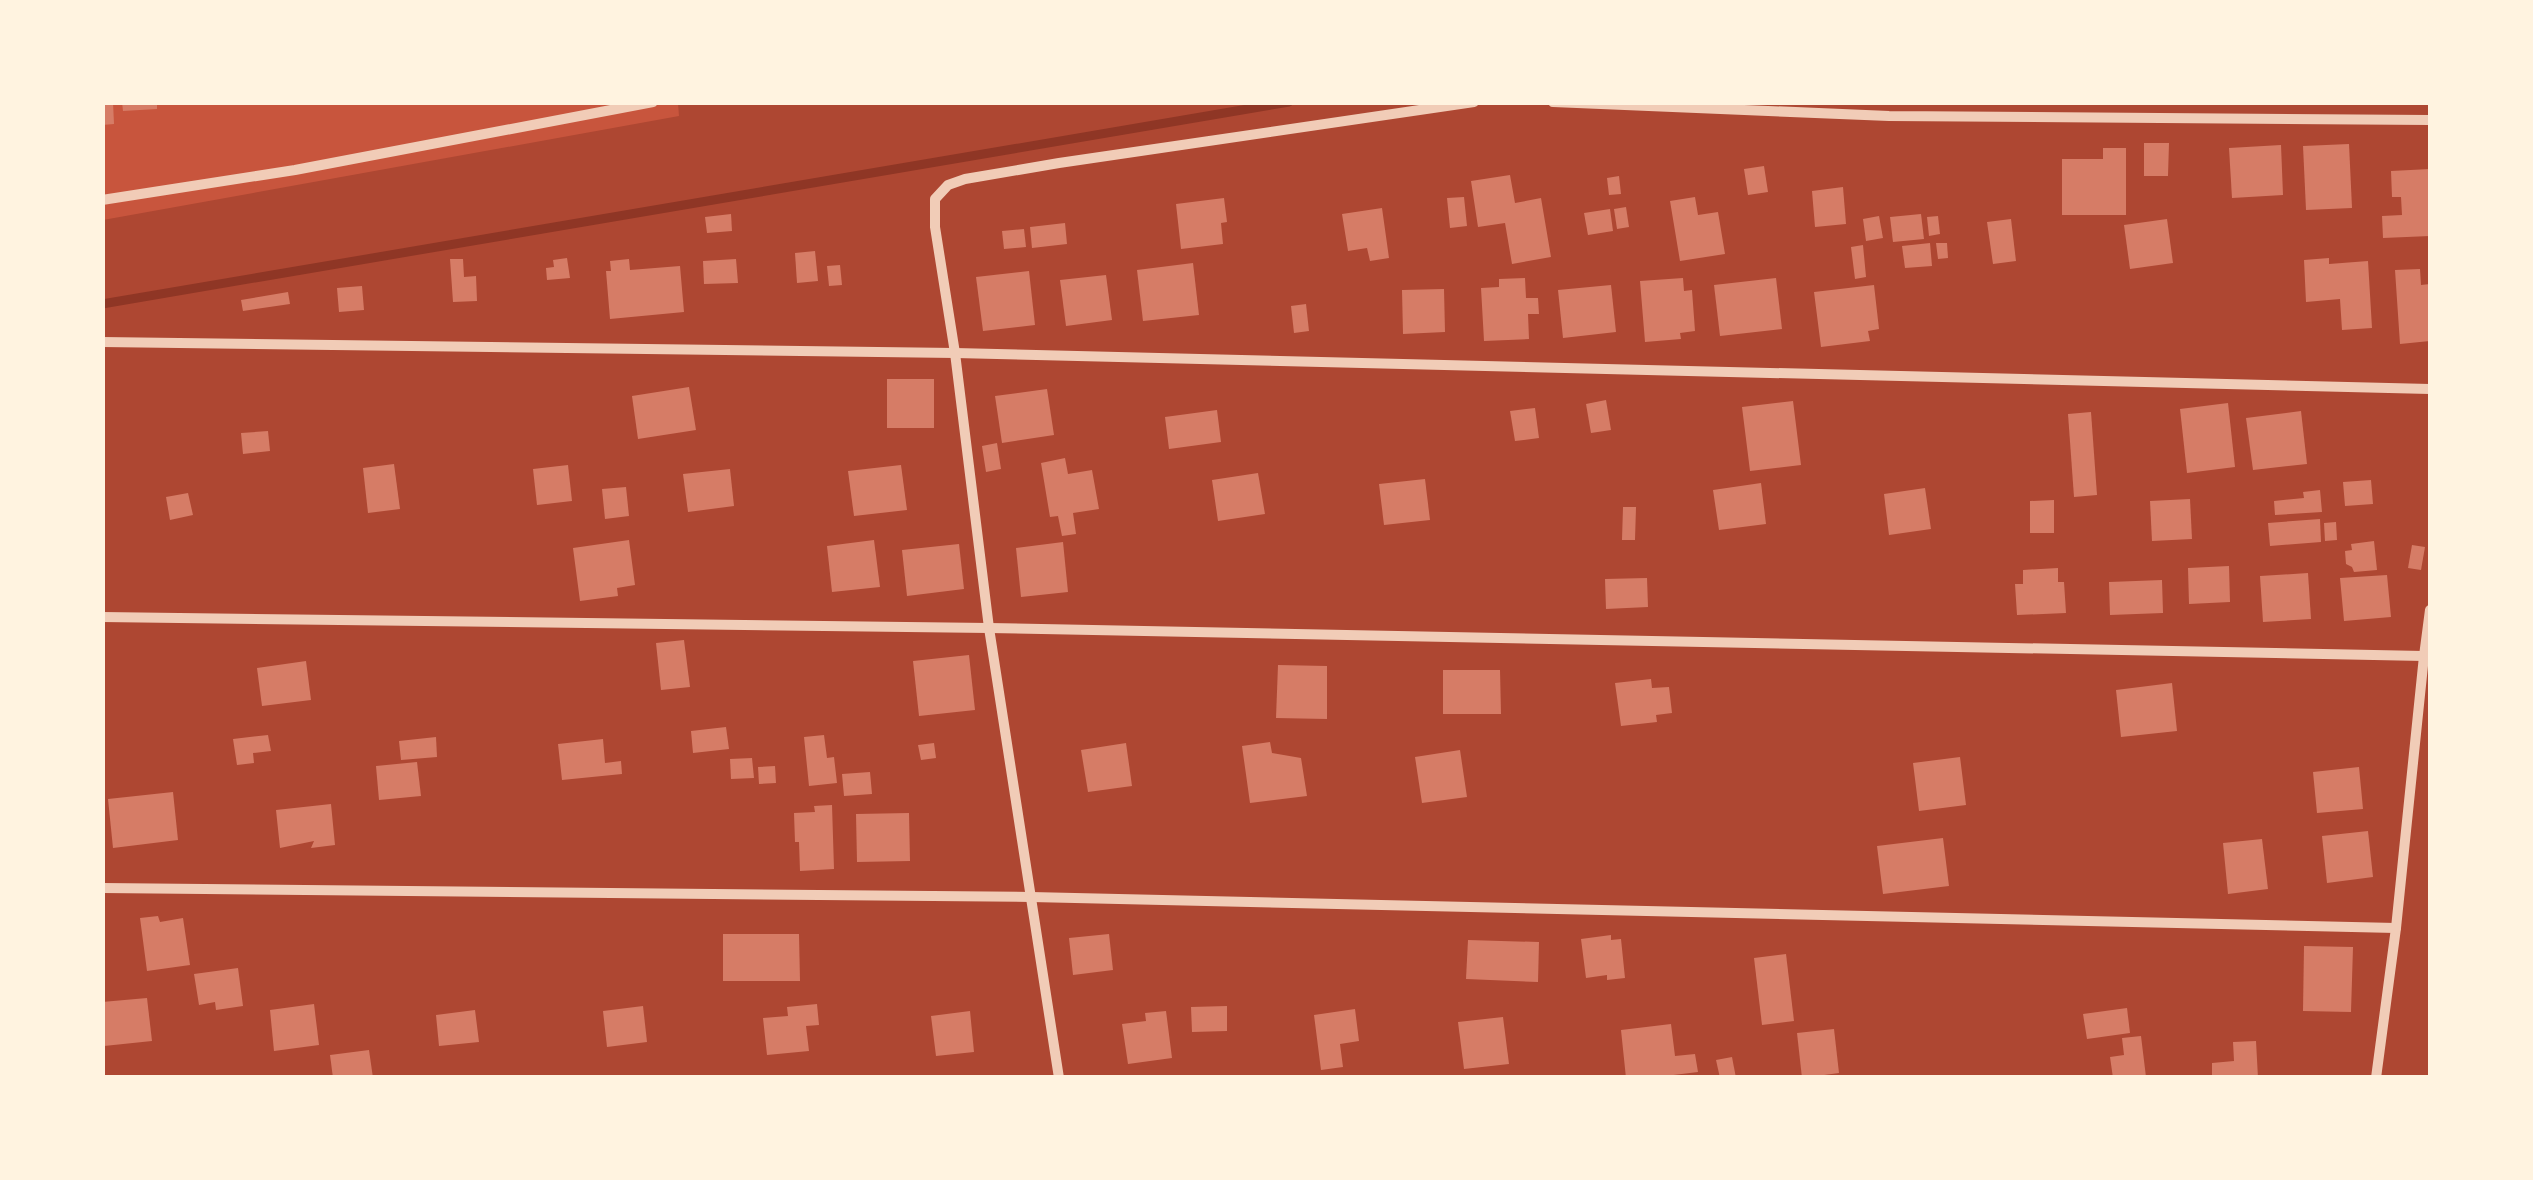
<svg xmlns="http://www.w3.org/2000/svg" width="2533" height="1180" viewBox="0 0 2533 1180" font-family="Roboto,sans-serif">
<style>
.green{fill:#ae4732}
.lines{fill:none;stroke-linecap:round;stroke-linejoin:round}
.stream{stroke:#8f3625;stroke-width:9}
.building{fill:#d67c66}
.minor{stroke:#f1ccb7;stroke-width:10}
</style>
<rect width="100%" height="100%" fill="#c8553d"/>
<!-- green -->
<path class="green" d="M678,103H2430V1077L103,1078V220L679,116Z"/>
<g class="lines">
<!-- stream -->
<path class="stream" d="M102,304L1289,102"/>
</g>
<!-- building -->
<g class="building">
<path d="M102,102H113L114,124L102,125Z"/>
<path d="M122,102H157V109L123,111Z"/>
<path d="M2144,143H2169L2168,176H2144Z"/>
<path d="M2349,144L2352,208L2306,210L2303,146Z"/>
<path d="M2281,145L2283,195L2232,198L2229,148Z"/>
<path d="M2103,148H2126V215H2062V159H2103Z"/>
<path d="M1764,166L1768,192L1748,195L1744,169Z"/>
<path d="M2430,169V236L2383,238L2382,216L2402,215L2401,197H2392L2391,171Z"/>
<path d="M1510,175L1515,203L1541,198L1551,257L1512,264L1505,223L1478,227L1471,181Z"/>
<path d="M1619,176L1621,194L1609,195L1607,178Z"/>
<path d="M1843,187L1846,224L1815,227L1812,191Z"/>
<path d="M1464,197L1467,226L1450,228L1447,198Z"/>
<path d="M1695,197L1698,215L1718,212L1725,254L1680,261L1670,201Z"/>
<path d="M1224,198L1227,222L1221,223L1223,244L1181,249L1176,204Z"/>
<path d="M1626,207L1629,227L1617,229L1614,209Z"/>
<path d="M1382,208L1389,258L1370,261L1367,248L1348,251L1342,214Z"/>
<path d="M1610,209L1613,231L1588,235L1584,213Z"/>
<path d="M731,214L732,231L707,233L705,217Z"/>
<path d="M1921,214L1924,239L1893,242L1890,217Z"/>
<path d="M1879,216L1883,238L1866,241L1863,219Z"/>
<path d="M1938,216L1940,234L1929,236L1927,217Z"/>
<path d="M2011,219L2016,261L1993,264L1987,222Z"/>
<path d="M2167,219L2173,263L2130,269L2124,225Z"/>
<path d="M1065,223L1067,244L1032,248L1030,227Z"/>
<path d="M1024,229L1026,247L1004,249L1002,231Z"/>
<path d="M1930,243L1932,266L1905,268L1902,246Z"/>
<path d="M1936,243H1947L1948,258L1938,259Z"/>
<path d="M1863,245L1866,277L1855,279L1851,247Z"/>
<path d="M815,251L818,281L797,283L795,253Z"/>
<path d="M567,258L570,278L547,280L546,268L554,267L553,260Z"/>
<path d="M2329,258V264L2368,261L2372,328L2342,330L2340,299L2306,302L2304,260Z"/>
<path d="M450,259H463L464,277L476,276L477,301L453,302Z"/>
<path d="M629,259L630,270L680,266L684,312L610,319L606,271H611L610,261Z"/>
<path d="M736,259L738,283L704,284L703,261Z"/>
<path d="M1193,263L1199,315L1143,321L1137,270Z"/>
<path d="M840,265L842,285L829,286L827,266Z"/>
<path d="M2420,269L2421,285L2430,284V341L2400,344L2395,270Z"/>
<path d="M1029,271L1035,325L983,331L976,277Z"/>
<path d="M1106,275L1112,320L1066,326L1060,280Z"/>
<path d="M1525,278L1526,298H1538L1539,314H1528L1529,339L1484,341L1481,288L1499,287V279Z"/>
<path d="M1683,278L1684,291L1692,290L1695,331L1680,333L1681,339L1645,342L1640,281Z"/>
<path d="M1776,278L1782,329L1720,336L1714,285Z"/>
<path d="M1611,285L1616,332L1563,338L1558,290Z"/>
<path d="M1874,285L1879,329L1868,331L1870,341L1821,347L1814,292Z"/>
<path d="M362,286L364,310L339,312L337,288Z"/>
<path d="M1444,289L1445,332L1403,334L1402,290Z"/>
<path d="M288,292L290,304L243,311L241,300Z"/>
<path d="M1306,304L1309,331L1294,333L1291,306Z"/>
<rect x="887" y="379" width="47" height="49"/>
<path d="M689,387L696,430L638,439L632,396Z"/>
<path d="M1047,389L1054,435L1002,443L995,396Z"/>
<path d="M1606,400L1611,430L1591,433L1586,404Z"/>
<path d="M1793,401L1801,465L1750,471L1742,407Z"/>
<path d="M2228,403L2235,467L2187,473L2180,409Z"/>
<path d="M1535,408L1539,438L1515,441L1510,411Z"/>
<path d="M1217,410L1221,442L1169,449L1165,417Z"/>
<path d="M2301,411L2307,464L2253,470L2246,418Z"/>
<path d="M2091,412L2097,495L2074,497L2068,414Z"/>
<path d="M268,431L270,451L243,454L241,433Z"/>
<path d="M997,443L1001,469L986,472L982,446Z"/>
<path d="M1065,458L1068,474L1092,470L1099,509L1073,513L1076,534L1062,536L1058,516L1050,517L1041,463Z"/>
<path d="M394,464L400,509L368,513L363,468Z"/>
<path d="M568,465L572,501L537,505L533,469Z"/>
<path d="M901,465L907,510L854,516L848,471Z"/>
<path d="M730,469L734,506L688,512L683,474Z"/>
<path d="M1258,473L1265,514L1218,521L1212,480Z"/>
<path d="M1425,479L1430,520L1384,525L1379,484Z"/>
<path d="M2371,480L2373,504L2345,506L2343,482Z"/>
<path d="M1761,483L1766,524L1719,530L1713,490Z"/>
<path d="M626,487L629,516L605,519L602,489Z"/>
<path d="M1925,488L1931,529L1889,535L1884,494Z"/>
<path d="M2320,490L2322,512L2275,515L2274,501L2304,498L2303,492Z"/>
<path d="M188,493L193,515L170,520L166,497Z"/>
<path d="M2190,499L2192,539L2152,541L2150,501Z"/>
<path d="M2054,500V533H2030V501Z"/>
<path d="M1623,507H1636L1635,540H1622Z"/>
<path d="M2320,519L2321,542L2270,546L2268,523Z"/>
<path d="M2336,522L2337,540L2325,541L2324,523Z"/>
<path d="M629,540L635,585L617,588L618,596L580,601L573,548Z"/>
<path d="M874,540L880,587L832,592L827,546Z"/>
<path d="M2374,541L2377,570L2354,572L2352,567L2346,564L2345,551L2352,550L2351,544Z"/>
<path d="M1063,542L1068,592L1021,597L1016,548Z"/>
<path d="M959,544L964,589L907,596L902,550Z"/>
<path d="M2412,545L2425,547L2421,570L2408,568Z"/>
<path d="M2229,566L2230,602L2189,604L2188,568Z"/>
<path d="M2058,568V582H2064L2066,613L2017,615L2015,584H2023V570Z"/>
<path d="M2308,573L2311,619L2263,622L2260,576Z"/>
<path d="M2387,575L2391,617L2344,621L2340,578Z"/>
<path d="M1647,578L1648,607L1606,609L1605,579Z"/>
<path d="M2162,580L2163,613L2110,615L2109,582Z"/>
<path d="M684,640L690,687L661,690L656,643Z"/>
<path d="M969,655L975,710L919,716L913,661Z"/>
<path d="M306,661L311,700L262,706L257,668Z"/>
<path d="M1278,665L1327,666V719L1276,718Z"/>
<path d="M1443,670H1500L1501,714H1443Z"/>
<path d="M1651,679L1652,688L1669,687L1672,713L1656,715L1657,722L1621,726L1615,683Z"/>
<path d="M2172,683L2177,731L2121,737L2116,690Z"/>
<path d="M726,727L729,749L693,753L691,731Z"/>
<path d="M268,735L271,751L253,753L254,763L237,765L233,739Z"/>
<path d="M824,735L827,758L834,757L837,783L809,786L804,737Z"/>
<path d="M436,737L437,757L401,760L399,741Z"/>
<path d="M603,739L605,763L621,761L622,774L562,780L558,744Z"/>
<path d="M1270,742L1272,753L1301,758L1307,796L1250,803L1242,746Z"/>
<path d="M934,743L936,758L921,760L918,745Z"/>
<path d="M1126,743L1132,786L1088,792L1081,750Z"/>
<path d="M1460,750L1467,797L1422,803L1415,757Z"/>
<path d="M1960,757L1966,805L1919,811L1913,763Z"/>
<path d="M752,758L754,778L731,779L730,759Z"/>
<path d="M417,762L421,796L379,800L376,766Z"/>
<path d="M775,766L776,783L759,784L758,767Z"/>
<path d="M2359,767L2363,809L2317,813L2313,772Z"/>
<path d="M870,772L872,794L844,796L842,774Z"/>
<path d="M173,792L178,840L113,848L108,799Z"/>
<path d="M331,804L335,845L311,848L314,841L280,848L276,810Z"/>
<path d="M832,805L834,869L800,871L799,842H795L794,813L815,812L814,806Z"/>
<path d="M909,813L910,861L857,862L856,814Z"/>
<path d="M2368,831L2373,877L2327,883L2322,836Z"/>
<path d="M1943,838L1949,886L1883,894L1877,846Z"/>
<path d="M2262,839L2268,889L2228,894L2223,843Z"/>
<path d="M158,916L160,922L183,918L190,965L147,971L140,918Z"/>
<path d="M723,934H799L800,981H723Z"/>
<path d="M1109,934L1113,970L1073,975L1069,938Z"/>
<path d="M1611,935V940L1621,939L1625,978L1607,980V975L1586,978L1581,939Z"/>
<path d="M1468,940L1539,942L1538,982L1466,979Z"/>
<path d="M2304,946L2353,947L2351,1012L2303,1011Z"/>
<path d="M1786,954L1794,1021L1762,1025L1754,958Z"/>
<path d="M238,968L243,1006L216,1010L215,1002L199,1005L194,974Z"/>
<path d="M147,998L152,1041L104,1046L102,1002Z"/>
<path d="M314,1004L319,1045L274,1051L270,1010Z"/>
<path d="M817,1004L819,1025L806,1026L809,1051L767,1055L763,1018L788,1016L787,1007Z"/>
<path d="M643,1006L647,1042L607,1047L603,1011Z"/>
<path d="M1227,1006V1031L1192,1032L1191,1007Z"/>
<path d="M2127,1008L2130,1033L2087,1039L2083,1014Z"/>
<path d="M1355,1009L1359,1041L1340,1044L1343,1067L1321,1070L1314,1015Z"/>
<path d="M475,1010L479,1042L439,1046L436,1015Z"/>
<path d="M970,1011L974,1052L936,1056L931,1016Z"/>
<path d="M1166,1011L1172,1058L1128,1064L1122,1024L1146,1021L1145,1013Z"/>
<path d="M1503,1017L1509,1064L1464,1069L1458,1022Z"/>
<path d="M1671,1024L1675,1056L1695,1054L1698,1072L1649,1078H1626L1621,1030Z"/>
<path d="M1834,1029L1839,1073L1802,1078L1797,1033Z"/>
<path d="M2141,1036L2146,1077L2113,1078L2110,1057L2124,1055L2122,1038Z"/>
<path d="M2256,1041L2258,1078H2212V1063L2234,1061L2233,1042Z"/>
<path d="M369,1050L373,1078H333L330,1055Z"/>
<path d="M1732,1057L1736,1078H1720L1716,1060Z"/>
</g>
<g class="lines">
<!-- minor -->
<g class="minor">
<path d="M1553,102L1889,116L2430,120"/>
<path d="M102,200L295,170L653,102"/>
<path d="M102,342L955,353L2430,389"/>
<path d="M102,617L989,628L2424,656"/>
<path d="M102,888L1031,897L2396,928"/>
<path d="M1059,1078L989,628L955,353L935,227V199L948,185L965,179L1059,163L1474,102"/>
<path d="M2376,1078L2396,928L2424,656L2430,610"/>
</g>
</g>
<!-- border -->
<rect width="2533" height="1180" fill="none" stroke="#fff3e0" stroke-width="210"/>
</svg>
